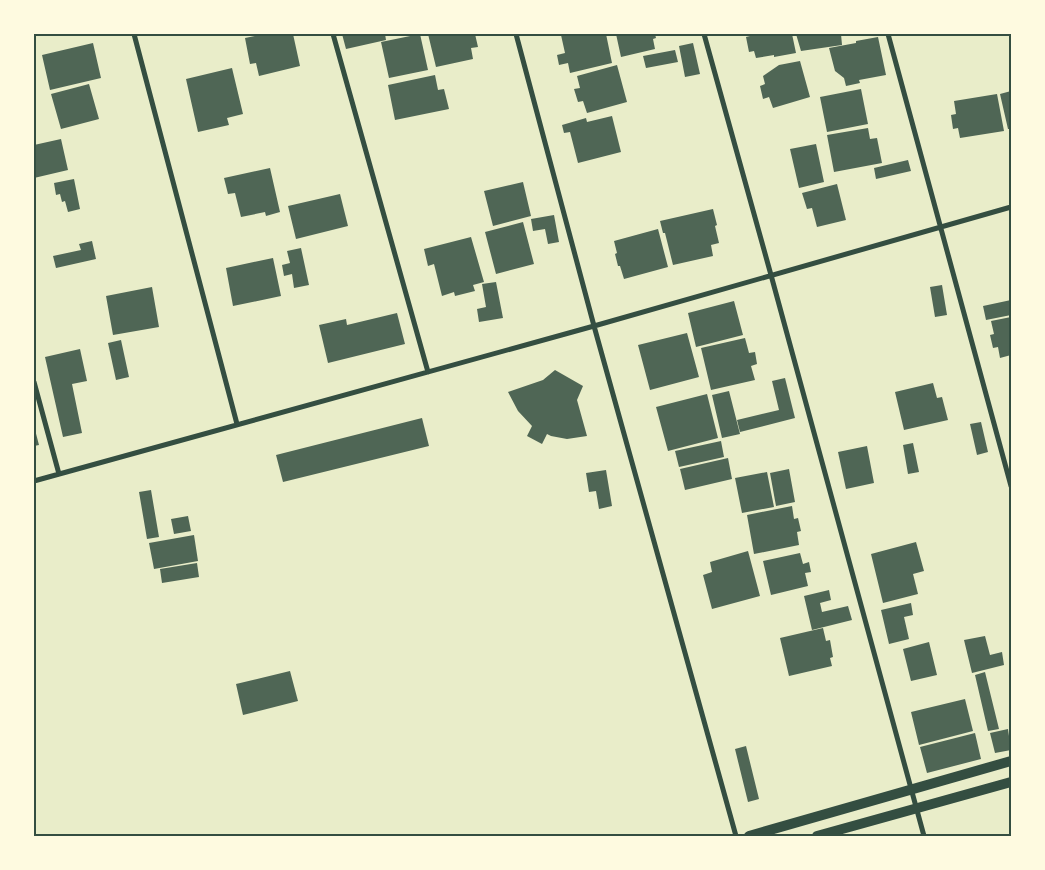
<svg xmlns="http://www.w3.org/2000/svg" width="1045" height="870" viewBox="0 0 1045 870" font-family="'Fira Sans Condensed',sans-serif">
<rect width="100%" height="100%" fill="#e9edc9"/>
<path fill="#4f6655" d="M264 34H293L300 66 259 76 256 63 250 64 245 38Z
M342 34H385L386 40 346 49Z
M420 34 428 70 389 78 381 42Z
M428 34H475L478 47 471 48 473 59 436 67Z
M566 34H606L612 63 570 73 568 63 559 65 557 55 565 53 561 35Z
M616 34H655L656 38 653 39 655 49 621 57Z
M750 34H792L796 53 774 57V55L756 58 754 51 749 52 746 37 750 36Z
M796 34H841L842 45 801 51Z
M878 37 886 75 859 80 860 83 846 86 844 78 835 71 829 48 856 43V41Z
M93 43 101 78 50 90 42 55Z
M693 43 700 74 685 77 679 46Z
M675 50 678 62 646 68 643 56Z
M800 61 810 97 773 108 769 97 763 99 760 86 765 84 763 76 779 65Z
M617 65 627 102 587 113 583 101 578 102 574 89 580 88 577 76Z
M232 68 243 114 227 118 229 125 198 132 186 79Z
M435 75 438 90 444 89 449 109 395 120 388 85Z
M89 84 99 119 61 129 51 94Z
M861 89 868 124 827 132 820 97Z
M1011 91V129H1008L1000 94Z
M997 94 1004 131 960 138 958 128 953 129 951 115 956 114 954 101Z
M612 116 621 152 578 163 570 132 564 133 562 125 586 118 587 122Z
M868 128 870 139 877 138 882 163 834 172 827 135Z
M61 139 68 170 34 178V145Z
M816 144 824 182 799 188 790 149Z
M908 160 911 171 876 179 874 168Z
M270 168 280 212 266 216 265 212 241 217 235 193 228 194 224 178Z
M74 179 80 209 68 212 65 201 62 202 60 194 56 195 54 183Z
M523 182 531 216 493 226 484 191Z
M837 184 846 220 817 227 812 208 807 209 802 193Z
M340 194 348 226 296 239 288 206Z
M713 209 717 225 715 226 719 243 711 245 713 256 673 265 665 233H663L660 221Z
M554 215 559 242 548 244 545 229 533 231 531 219Z
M523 222 534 264 496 274 485 232Z
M658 229 668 267 624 279 620 266H618L615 254 617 253 614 241Z
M471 237 484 282 473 285 475 291 455 296 454 292 442 296 434 264 428 266 424 249Z
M92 241 96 259 56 268 53 256 81 250 79 244Z
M301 248 309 285 294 288 292 274 284 276 282 265 290 263 287 251Z
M273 258 281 296 233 306 226 268Z
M496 282 503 318 479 322 477 309 486 307 482 284Z
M942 285 947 315 935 317 930 287Z
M152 287 159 327 113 335 106 296Z
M1011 300V315L986 320 983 306Z
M734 301 743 335 696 347 688 313Z
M397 313 405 344 328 363 319 325 346 319 347 325Z
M1011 317V355L1000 358 998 347 993 348 990 335 994 334 991 321Z
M687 333 699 377 650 390 638 345Z
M745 338 749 353 755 352 757 364 751 366 755 380 711 390 701 348Z
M121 340 129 377 116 380 108 343Z
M80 349 87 381 72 384 82 433 63 437 45 357Z
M555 370 583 386 577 400 587 436 567 439 551 436 547 434 542 444 527 436 532 426 518 411 508 392 543 380Z
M785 378 795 418 740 432 737 420 779 410 772 381Z
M933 383 937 398 942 397 948 420 904 430 895 392Z
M729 391 740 434 722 438 712 395Z
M707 394 718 438 668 451 656 407Z
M422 418 429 446 283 482 276 455Z
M981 422 988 452 977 455 970 424Z
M34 426 39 445 34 446Z
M721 441 724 457 679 467 675 451Z
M913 443 919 472 908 474 903 445Z
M867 446 874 483 846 489 838 452Z
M728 458 732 479 685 490 680 469Z
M789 469 795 502 776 506 770 473Z
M606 470 612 506 599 509 596 491 589 492 586 473Z
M767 472 774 507 742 513 735 478Z
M151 490 159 537 147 539 139 492Z
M792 506 794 519 798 518 801 531 797 532 799 545 754 554 747 515Z
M188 516 191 531 174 534 171 519Z
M194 535 198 561 154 569 149 543Z
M916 542 924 571 913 574 918 594 883 603 871 554Z
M748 551 760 596 712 609 703 575 712 572 710 562Z
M800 553 803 564 809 562 811 572 805 573 808 586 771 595 763 561Z
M197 563 199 577 162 583 160 569Z
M829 590 831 600 820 603 822 612 848 606 852 620 812 630 804 596Z
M911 603 913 615 904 617 909 639 889 644 881 610Z
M823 628 826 641 830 640 833 657 830 658 832 666 789 676 780 638Z
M985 636 990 655 1002 652 1004 665 972 673 964 640Z
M929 642 937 675 911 681 903 649Z
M290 671 298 701 243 715 236 684Z
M985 672 999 729 988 731 975 675Z
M965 699 973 731 919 745 911 712Z
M1008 729 1011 750 995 753 990 733Z
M975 733 981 759 927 773 920 747Z
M746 746 759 799 748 802 735 749Z"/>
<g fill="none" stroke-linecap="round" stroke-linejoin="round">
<path stroke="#344e41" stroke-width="5" d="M134 34 237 424
M333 34 428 372
M516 34 594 326 736 836
M704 34 771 275 924 836
M888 34 1011 486
M34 382 59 474
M34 481 594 326 1011 207"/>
<path stroke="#344e41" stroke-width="10" d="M749 836 1011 761
M817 836 1011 782"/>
</g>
<rect width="1045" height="870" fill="none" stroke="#fefae0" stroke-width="70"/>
<rect x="35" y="35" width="975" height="800" fill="none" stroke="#344e41" stroke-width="2"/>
</svg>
